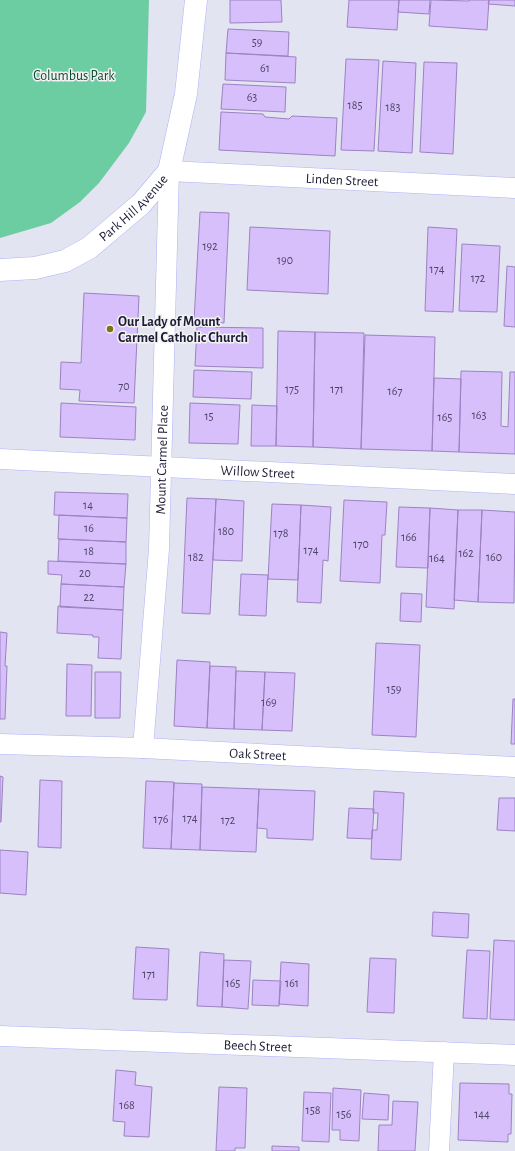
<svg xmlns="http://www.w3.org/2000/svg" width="515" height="1151" viewBox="0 0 515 1151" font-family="'Alegreya Sans',sans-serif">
<rect width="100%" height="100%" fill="#e3e4f2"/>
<path fill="#6dcda2" d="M0 0H149L146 112 129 143 99 183 80 202 51 223 0 238Z"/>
<path fill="#d7bffb" stroke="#9d82c3" d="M230 0H281L282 22 230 23Z
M349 0H399L397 30 347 27Z
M399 0H430L429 14 398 12Z
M431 0 469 1V0H489L487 30 429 26Z
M489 0H515V6L488 4Z
M228 29 289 32 288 56 226 53Z
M226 53 296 57 295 83 225 80Z
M346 59 379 60 374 151 341 150Z
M383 61 416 63 412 153 378 151Z
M424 62 457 63 453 154 420 152Z
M223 84 286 87 285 112 221 109Z
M221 112 263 114 265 117 289 119 292 116 337 118 335 156 219 150Z
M200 212 229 213 224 323 194 321Z
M250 227 330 231 328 294 247 290Z
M428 227 457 229 453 312 425 311Z
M462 244 500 246 497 312 459 311Z
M507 266 515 267V327L504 326Z
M84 293 139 296 134 403 79 401 80 390 60 389 61 362 81 363Z
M197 327 263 328V368L195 366Z
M278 331 315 332 313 447 276 446Z
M315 332 364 333 361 449 313 447Z
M365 335 435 337 432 451 361 449Z
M194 370 252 372 251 399 193 397Z
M461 371 502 372 501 426 508 427 510 372H515V454L459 452Z
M434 378 461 379 459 452 432 451Z
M61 403 136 407 135 440 60 437Z
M190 403 240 405 238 444 189 443Z
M252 405 277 406 276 446H251Z
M55 492 128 494 127 518 54 515Z
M187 498 216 499 210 614 182 613Z
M216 499 244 501 242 561 213 560Z
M344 500 387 502 385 535H382L380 583 340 581Z
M272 504 301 505 298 580 268 579Z
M301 505 331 507 328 561 323 560 321 603 297 602Z
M399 507 430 508 428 568 396 567Z
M430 508 458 510 454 609 426 607Z
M458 510H482L478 602 454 600Z
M482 510 515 512 514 603 478 602Z
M59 515 127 518 126 542 58 539Z
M59 539 126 542V564L58 561Z
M48 561 126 564 124 587 61 584 62 575 48 574Z
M241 574 268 575 266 616 239 615Z
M61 584 124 587 123 610 60 607Z
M401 593 422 594 421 622 400 621Z
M58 606 123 610 121 659 98 658 99 637H93V635L57 633Z
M0 632 7 633 5 666H7L5 719H0Z
M376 643 420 645 416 737 372 735Z
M177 660 210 662 207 728 174 726Z
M67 664 92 665 91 716H66Z
M210 666 236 667 234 729 207 728Z
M236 671 265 672 262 730 234 729Z
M95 672H121L120 718H95Z
M265 672 295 673 292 731 262 730Z
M513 699H515V744H511Z
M0 776 3 777 1 822H0Z
M40 780 62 781 61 848 38 847Z
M146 781 174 782 171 849 143 848Z
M174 783 202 784 200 850 171 849Z
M202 787 259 789 256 852 200 850Z
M259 789 315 791 313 840 267 838V829L257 828Z
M374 791 404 793 401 860 371 859 372 830H377L378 813H373Z
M499 798H515V831L497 830Z
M349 808 374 809 372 839 347 838Z
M0 850 28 852 26 895 0 893Z
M433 912 469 914 468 938 432 936Z
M494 940 515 941V1020L490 1019Z
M136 947 169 949 167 1000 133 999Z
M467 950 490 951 487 1019 463 1018Z
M200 952 224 954 222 1007 197 1006Z
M370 958 396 959 394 1013 367 1012Z
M224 960 251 961 248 1009 222 1007Z
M281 962 309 964 308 1006 279 1004Z
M253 980 281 981 279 1006 252 1005Z
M116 1070 136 1072 135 1085 152 1087 149 1137 124 1136 125 1122 113 1121Z
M460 1083 509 1084V1094H512L511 1134H508V1142L458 1140Z
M219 1087 247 1088 245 1148H235V1151H216Z
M333 1088 361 1090 359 1141 340 1140V1130H332Z
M304 1092 331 1093 329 1142 302 1141Z
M364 1093 389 1095 388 1120 362 1119Z
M393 1101 418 1102 415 1151H378L379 1125H392Z
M272 1146 299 1147V1151H272Z"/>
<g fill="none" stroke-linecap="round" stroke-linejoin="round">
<defs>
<g id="street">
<path id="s1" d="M0 459 515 484"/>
<path id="s2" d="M0 744 143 748 515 767"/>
<path id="s3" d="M143 748 159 549 169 171 515 188"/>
<path id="s4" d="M0 1036 515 1055"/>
<path d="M439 1151 444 1052"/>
</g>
<g id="secondary">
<path id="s5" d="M0 270 35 268 65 261 89 248 141 204 169 171 186 94 196 0"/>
</g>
</defs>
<use href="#street" stroke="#afb1f6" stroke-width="21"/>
<use href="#secondary" stroke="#afb1f6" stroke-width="23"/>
<use href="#street" stroke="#fff" stroke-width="20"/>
<use href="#secondary" stroke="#fff" stroke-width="22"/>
</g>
<circle fill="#7d7214" stroke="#f2f2f2" stroke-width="1.5" cx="110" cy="329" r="4"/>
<g text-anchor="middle" stroke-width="3" stroke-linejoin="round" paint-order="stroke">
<g font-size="12" fill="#4c4567">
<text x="257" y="46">59</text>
<text x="265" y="72">61</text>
<text x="252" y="101">63</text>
<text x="355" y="109">185</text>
<text x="393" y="111">183</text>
<text x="210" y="250">192</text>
<text x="285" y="264">190</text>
<text x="437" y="273">174</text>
<text x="478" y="282">172</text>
<text x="124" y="390">70</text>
<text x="292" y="393">175</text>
<text x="337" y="393">171</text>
<text x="395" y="395">167</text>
<text x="479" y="419">163</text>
<text x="209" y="420">15</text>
<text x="445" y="421">165</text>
<text x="88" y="509">14</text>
<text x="89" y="532">16</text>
<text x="226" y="535">180</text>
<text x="281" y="537">178</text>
<text x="409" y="541">166</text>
<text x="361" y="548">170</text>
<text x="311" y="554">174</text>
<text x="89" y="555">18</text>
<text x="466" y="557">162</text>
<text x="196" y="561">182</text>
<text x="494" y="561">160</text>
<text x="437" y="562">164</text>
<text x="85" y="577">20</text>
<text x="89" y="601">22</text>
<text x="394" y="693">159</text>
<text x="269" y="706">169</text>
<text x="190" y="822">174</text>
<text x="161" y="823">176</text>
<text x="228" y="824">172</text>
<text x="149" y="978">171</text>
<text x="233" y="987">165</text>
<text x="292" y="987">161</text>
<text x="127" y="1109">168</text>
<text x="313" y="1114">158</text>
<text x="344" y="1118">156</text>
<text x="482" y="1118">144</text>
</g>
<g font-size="14" fill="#0f4832" stroke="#f2f2f2">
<text x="74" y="80">Columbus Park</text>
</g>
<g font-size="14" fill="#1d1c36" stroke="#f2f2f2">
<text dy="5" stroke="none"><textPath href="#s3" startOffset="751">Linden Street</textPath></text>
<text dy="5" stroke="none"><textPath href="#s5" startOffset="153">Park Hill Avenue</textPath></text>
<text dy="5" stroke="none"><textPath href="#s3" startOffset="289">Mount Carmel Place</textPath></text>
<text dy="5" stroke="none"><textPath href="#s1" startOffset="258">Willow Street</textPath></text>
<text dy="5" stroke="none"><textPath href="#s2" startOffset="258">Oak Street</textPath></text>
<text dy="5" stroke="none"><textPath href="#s4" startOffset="258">Beech Street</textPath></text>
</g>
<g font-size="14" font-weight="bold" fill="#1d1c36" stroke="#f2f2f2" text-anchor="start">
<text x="118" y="326">Our Lady of Mount<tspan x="118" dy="16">Carmel Catholic Church</tspan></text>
</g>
</g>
</svg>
